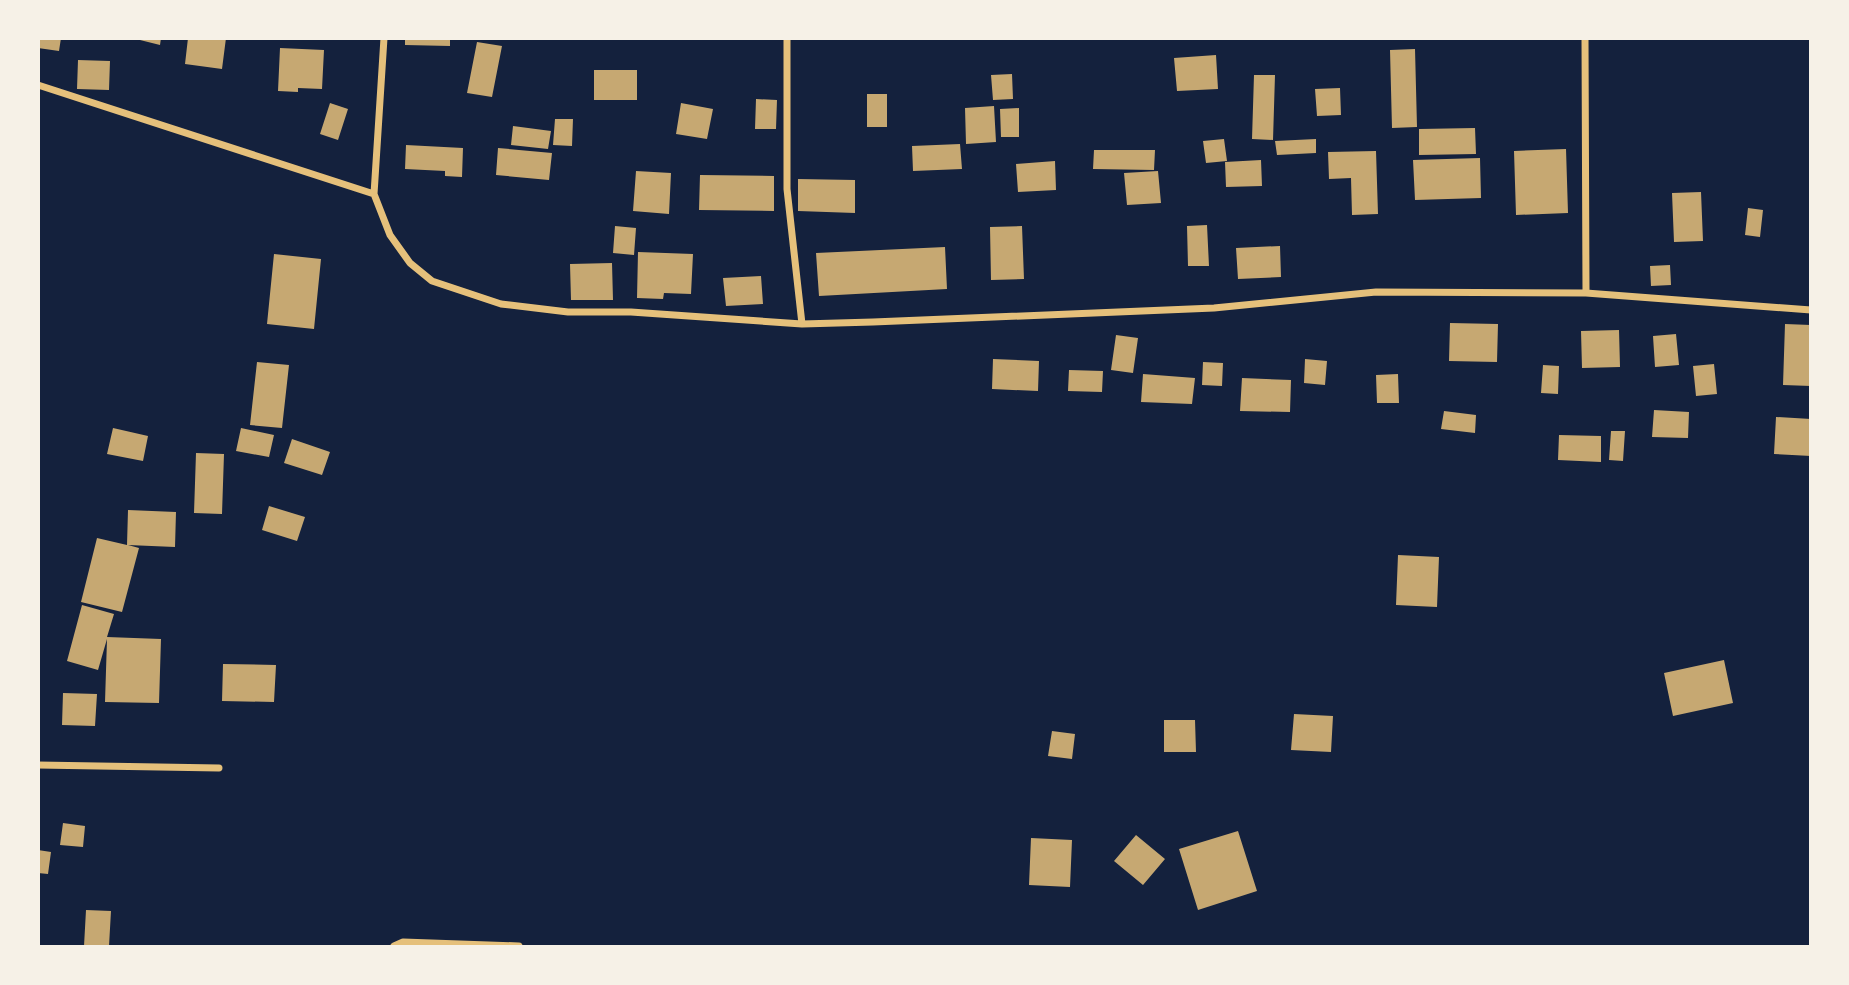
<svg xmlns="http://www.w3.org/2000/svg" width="1849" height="985" viewBox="0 0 1849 985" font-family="Inter,sans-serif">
<rect width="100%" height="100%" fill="#14213d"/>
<path fill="#c6a872" d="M40 38H61L59 51 38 48Z
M132 38H161L160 45Z
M188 38H226L222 69 185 64Z
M405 38H450V46L405 45Z
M477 42 502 46 492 97 467 93Z
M280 48 324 50 322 89 298 88V92L278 91Z
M1415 49 1417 127 1392 128 1390 50Z
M1216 55 1218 89 1177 91 1174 58Z
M78 60 110 61 109 90 77 89Z
M594 70H637V100H594Z
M1012 74 1013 99 993 100 991 75Z
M1254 75H1275L1273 140 1252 139Z
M1340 88 1341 115 1317 116 1315 89Z
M867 94H887V127H867Z
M756 99 777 100 776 129H755Z
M330 103 348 109 338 140 320 134Z
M681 103 713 109 707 139 676 134Z
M994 106 996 142 966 144 965 108Z
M1019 108V137H1001L1000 109Z
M555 119H573L572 146 553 145Z
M513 126 551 131 548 149 511 145Z
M1475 128 1476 154 1419 155V129Z
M1224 139 1227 161 1206 163 1203 141Z
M1316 139V153L1277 155 1275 141Z
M960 144 962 169 913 171 912 146Z
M406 145 463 148 462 177 445 176V171L405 169Z
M498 148 552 153 549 180 496 175Z
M1566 149 1568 213 1516 215 1514 151Z
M1094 150H1155L1154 170 1093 169Z
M1376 151 1378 214 1352 215 1351 178 1329 179 1328 152Z
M1480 158 1481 198 1415 200 1413 160Z
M1261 160 1262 186 1226 187 1225 162Z
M1055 161 1056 190 1018 192 1016 164Z
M636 171 671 173 669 214 633 211Z
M1158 171 1161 203 1127 205 1124 173Z
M700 175 774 176V211L699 210Z
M798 179 855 180V213L798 211Z
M1701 192 1703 241 1674 242 1672 193Z
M1748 208 1763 210 1760 237 1745 235Z
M1207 225 1209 266H1188L1187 226Z
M615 226 636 228 634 255 613 253Z
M1022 226 1024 279 991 280 990 227Z
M1280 246 1281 277 1238 279 1236 248Z
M945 247 947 289 819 296 816 253Z
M638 252 693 254 691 294 664 293 663 299 637 298Z
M274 254 321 259 314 329 267 324Z
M612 263 613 300H571L570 264Z
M1670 265 1671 285 1651 286 1650 266Z
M761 276 763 304 726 306 723 278Z
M1450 323 1498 324 1497 362 1449 361Z
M1785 324 1811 325V386L1783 385Z
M1619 330 1620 367 1582 368 1581 331Z
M1676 334 1679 365 1655 367 1653 336Z
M1116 335 1138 338 1133 373 1111 370Z
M993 359 1039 361 1038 391 992 389Z
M1305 359 1327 361 1325 385 1304 383Z
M257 362 289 365 282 428 250 425Z
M1203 362 1223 363 1222 386 1202 385Z
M1714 364 1717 394 1696 396 1693 366Z
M1543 365 1559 366 1558 394 1541 393Z
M1069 370 1103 371 1102 392 1068 391Z
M1143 374 1195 378 1192 404 1141 402Z
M1398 374 1399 403H1377L1376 375Z
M1242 378 1291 380 1290 412 1240 411Z
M1654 410 1689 412 1688 438 1652 437Z
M1444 411 1476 415 1475 433 1441 429Z
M1776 417 1811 419V456L1774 454Z
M113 428 148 436 143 461 107 454Z
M241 428 274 435 269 457 236 451Z
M1611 431H1625L1623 461 1609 460Z
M1559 435 1601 436V462L1558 460Z
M292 439 330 452 322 475 284 463Z
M196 453 224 454 222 514 194 513Z
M269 506 305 517 297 541 262 530Z
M128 510 176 512 175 547 128 545 139 548 122 612 81 602 97 538 127 545Z
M1398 555 1439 557 1437 607 1396 605Z
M82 605 114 614 107 637 161 639 159 703 105 702 107 639 98 670 67 661Z
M1724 660 1733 703 1673 716 1664 673Z
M223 664 276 665 274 702 222 701Z
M63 693 97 694 95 726 62 725Z
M1294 714 1333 716 1331 752 1291 750Z
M1164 720H1195L1196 752H1164Z
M1052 731 1075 734 1072 759 1048 756Z
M63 823 85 826 83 847 60 845Z
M1238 831 1257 891 1198 910 1179 849Z
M1136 835 1165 859 1143 885 1114 861Z
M1031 838 1072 840 1070 887 1029 885Z
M38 850 51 852 48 874 38 873Z
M86 910 111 911 109 946H84Z"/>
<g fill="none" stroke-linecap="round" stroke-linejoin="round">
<path stroke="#e5c07b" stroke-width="7" d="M787 38V189L802 324
M1585 38 1586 293
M38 85 374 194 390 235 410 263 432 281 501 304 568 312H631L802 324 873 322 1214 308 1376 292 1586 293 1811 310
M374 194 384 38
M38 765 219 768
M394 946 403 942 519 946"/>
</g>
<rect width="1849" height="985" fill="none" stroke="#f6f1e7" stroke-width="80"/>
</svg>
